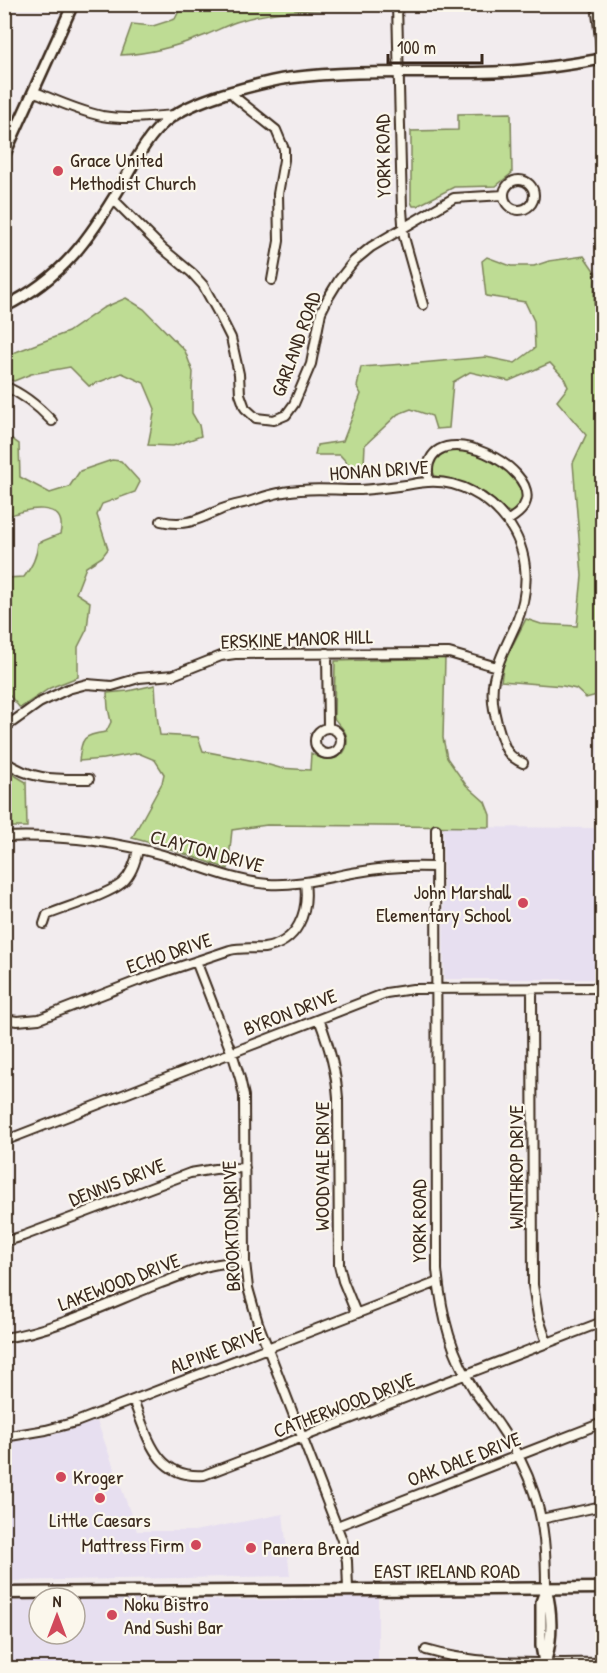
<svg xmlns="http://www.w3.org/2000/svg" width="607" height="1673" viewBox="0 0 607 1673" font-family="'Patrick Hand',sans-serif">
<rect width="100%" height="100%" fill="#f2ecee"/>
<filter id="ink" filterUnits="userSpaceOnUse"><feTurbulence type="fractalNoise" baseFrequency=".0167" numOctaves="2"/><feDisplacementMap in="SourceGraphic" scale="12" xChannelSelector="R" yChannelSelector="G"/><feConvolveMatrix kernelMatrix="1 2 1 2 8 2 1 2 1" color-interpolation-filters="sRGB"/></filter>
<g filter="url(#ink)">
<path fill="#e7dff0" d="M600 740H602V979H444L443 827 599 828Z
M97 1421 137 1531H194L283 1514 290 1576 5 1581V1443L53 1435Z
M378 1597V1668H5V1601L39 1600V1634H75V1600H292Z"/>
<path fill="#bedc94" stroke="#7c8359" stroke-width="1.5" d="M182 5 349 4 350 10C312 9 272 10 236 22 225 26 216 31 206 35 178 46 150 54 121 55L132 24 153 26 175 19Z
M511 113 512 173 496 186 454 187 417 206H413L411 202V131L458 130V114Z
M584 256 595 272 594 303 602 347V655L597 695 586 698 576 689 563 686 501 681 504 662 526 619 541 624 577 626 582 576 573 463 586 435 557 401 568 387 564 378 550 363 509 381 470 372 453 382 449 428 436 429 432 416 411 409 398 414 365 445 364 465 350 466 340 455H315L317 445 343 441 361 394 357 387 361 367 420 363 486 357 515 363 535 348 534 321 525 302 486 296 482 261 487 257 511 266H534L549 261Z
M126 298 144 309 185 351 193 372 192 389V413L199 425 201 436 173 446 148 445 155 409 144 383 122 373 89 386 70 367 31 374 14 381 5 378V356L68 332 103 308Z
M5 434 19 444 20 477 50 493 69 487 80 471 112 460 121 461 140 482 135 492 102 504 97 515 108 549 102 557 86 567 76 593 90 602 87 629 78 647V677L50 688 20 708 5 690V578L24 577C32 566 37 557 38 543L60 534C69 499 23 508 5 518Z
M453 449C459 450 466 450 472 452 490 457 527 476 523 499 522 503 518 508 516 512L511 513 507 511 485 493 470 486 435 476C425 461 441 454 453 449Z
M445 658 443 738 447 758 466 785 485 802 490 815V827L267 825 232 830 228 869 162 846 132 838 162 783 164 774 155 760 138 753 104 759 79 761C82 738 82 735 106 732L111 722 108 708 107 693 128 691 155 685 157 716 160 735 198 737 203 751 255 761 280 768 310 770 311 753C326 765 349 760 347 738 346 729 338 725 334 718L335 661Z
M4 769 26 782 27 827H5Z"/>
<g fill="none" stroke-linecap="round" stroke-linejoin="round">
<defs>
<path id="minor" d="M397 4 402 209 404 237 423 305
M596 4 602 56
M35 92C57 101 78 111 102 116 125 120 151 117 174 115
M231 92 236 98 276 130 284 149V160L278 194 279 241 272 280
M504 195a15 15 0 1 1 30 0a15 15 0 1 1-30 0Z
M113 199 162 248 192 273 203 285 219 314 231 338 239 374 240 394 245 408 256 418 274 420 286 415 294 404 311 364 321 312 328 298 339 280 354 261 371 247 454 198 504 195
M4 386C24 394 38 406 52 421
M428 482C428 475 427 469 429 463 442 421 535 466 526 501 523 511 515 516 507 521
M161 521C186 527 199 519 222 509 230 506 240 504 248 502 258 499 268 495 279 493 302 487 336 490 361 490 375 489 391 487 406 485 413 484 421 482 428 482 458 480 489 497 507 521 530 552 530 590 516 624 508 642 498 660 494 679 490 697 494 715 500 733 505 749 507 756 523 763
M327 653 328 727
M4 728 39 703 68 689 87 684 112 686 139 678 173 675 221 656 235 654 449 653 497 667
M315 741a13 13 0 1 1 26 0a13 13 0 1 1-26 0Z
M4 761C33 781 56 779 89 779
M436 829 437 1270C442 1318 451 1354 477 1395 485 1406 494 1417 501 1428 515 1448 527 1471 534 1493 545 1525 546 1556 546 1588
M4 837C58 835 112 841 163 855 198 865 232 881 268 884 299 886 328 877 358 872 384 867 410 866 436 867
M44 924 47 915C66 907 108 895 122 883 131 875 136 861 138 849
M196 961 234 1059 240 1078 244 1096 245 1262 248 1288 258 1323 342 1540 347 1561 348 1589
M532 988 533 1285 538 1316 547 1343
M4 1019 17 1021 39 1019 137 981 230 950C242 947 252 949 264 948 298 943 309 912 305 883
M319 1019C329 1045 336 1070 338 1098L339 1265 343 1281 356 1313
M4 1141 386 993 413 989 602 988
M4 1242 23 1236 190 1173 215 1169 245 1168
M4 1338C56 1330 112 1302 161 1283 192 1272 211 1261 245 1262
M133 1400C148 1436 155 1479 204 1475L602 1322
M4 1437 46 1430 76 1422 438 1282
M541 1519 602 1506
M337 1526 602 1423
M426 1650C483 1667 543 1662 602 1663"/>
<path id="tertiary" d="M4 156 73 4
M4 307C63 278 90 238 122 184 135 162 146 138 166 121 182 108 204 100 223 94 245 88 267 81 290 78 357 69 426 74 494 72 530 71 567 65 602 59
M546 1588C552 1610 553 1638 546 1660
M545 1668 541 1646V1602L546 1588"/>
<path id="secondary" d="M4 1593 602 1588"/>
</defs>
<use href="#minor" stroke="#3b2a1e" stroke-width="12"/>
<use href="#tertiary" stroke="#3b2a1e" stroke-width="14"/>
<use href="#secondary" stroke="#3b2a1e" stroke-width="15"/>
<use href="#minor" stroke="#fbf7ec" stroke-width="8"/>
<use href="#tertiary" stroke="#fbf7ec" stroke-width="9"/>
<use href="#secondary" stroke="#fbf7ec" stroke-width="10"/>
</g>
</g>
<g fill="#d1495b" stroke="#fbf7ec" stroke-width="2">
<circle cx="58" cy="171" r="6"/>
<circle cx="523" cy="903" r="6"/>
<circle cx="61" cy="1477" r="6"/>
<circle cx="100" cy="1498" r="6"/>
<circle cx="196" cy="1545" r="6"/>
<circle cx="251" cy="1548" r="6"/>
<circle cx="112" cy="1615" r="6"/>
</g>
<g text-anchor="middle" stroke-width="4.5" stroke-linejoin="round" paint-order="stroke">
<g font-size="20" fill="#3b2a1e" stroke="#fbf7ec">
<text transform="translate(383 156) rotate(-91)" y="7">YORK ROAD</text>
<text transform="translate(296 344) rotate(-70)" y="7">GARLAND ROAD</text>
<text transform="translate(379 470) rotate(-4)" y="7">HONAN DRIVE</text>
<text transform="translate(297 639) rotate(-2)" y="7">ERSKINE MANOR HILL</text>
<text transform="translate(207 851) rotate(15)" y="7">CLAYTON DRIVE</text>
<text transform="translate(169 953) rotate(-19)" y="7">ECHO DRIVE</text>
<text transform="translate(290 1012) rotate(-21)" y="7">BYRON DRIVE</text>
<text transform="translate(322 1166) rotate(-90)" y="7">WOODVALE DRIVE</text>
<text transform="translate(516 1167) rotate(-90)" y="7">WINTHROP DRIVE</text>
<text transform="translate(117 1182) rotate(-21)" y="7">DENNIS DRIVE</text>
<text transform="translate(419 1221) rotate(-90)" y="7">YORK ROAD</text>
<text transform="translate(231 1226) rotate(-92)" y="7">BROOKTON DRIVE</text>
<text transform="translate(119 1282) rotate(-21)" y="7">LAKEWOOD DRIVE</text>
<text transform="translate(217 1350) rotate(-21)" y="7">ALPINE DRIVE</text>
<text transform="translate(344 1405) rotate(-21)" y="7">CATHERWOOD DRIVE</text>
<text transform="translate(464 1459) rotate(-21)" y="7">OAK DALE DRIVE</text>
<text x="447" y="1578">EAST IRELAND ROAD</text>
</g>
<g font-size="20" fill="#3b2a1e" stroke="#fbf7ec" text-anchor="start">
<text x="70" y="167">Grace United<tspan x="70" dy="23">Methodist Church</tspan></text>
<text x="511" y="899" text-anchor="end">John Marshall<tspan x="511" dy="23">Elementary School</tspan></text>
<text x="73" y="1484">Kroger</text>
<text x="100" y="1527" text-anchor="middle">Little Caesars</text>
<text x="184" y="1552" text-anchor="end">Mattress Firm</text>
<text x="263" y="1555">Panera Bread</text>
<text x="124" y="1611">Noku Bistro<tspan x="124" dy="23">And Sushi Bar</tspan></text>
</g>
</g>
<rect width="607" height="1673" fill="none" stroke="#fbf7ec" stroke-width="24"/>
<rect x="12" y="12" width="583" height="1649" fill="none" stroke="#3b2a1e" stroke-width="2" filter="url(#ink)"/>
<g transform="translate(57 1616)"><circle r="28" fill="#fbf7ec" stroke="#aea59a" stroke-width="1.5"/>
<path d="M0-4.5L10 22L0 15L-10 22Z" fill="#d1495b"/>
<text y="-9" font-size="16" font-weight="bold" text-anchor="middle" fill="#3b2a1e">N</text>
</g>
<path d="M388 54v9h94v-9" fill="none" stroke="#3b2a1e" stroke-width="3"/>
<text x="397" y="54" font-size="18" fill="#3b2a1e" stroke="#fbf7ec" stroke-width="4.5" paint-order="stroke">100 m</text>
</svg>
